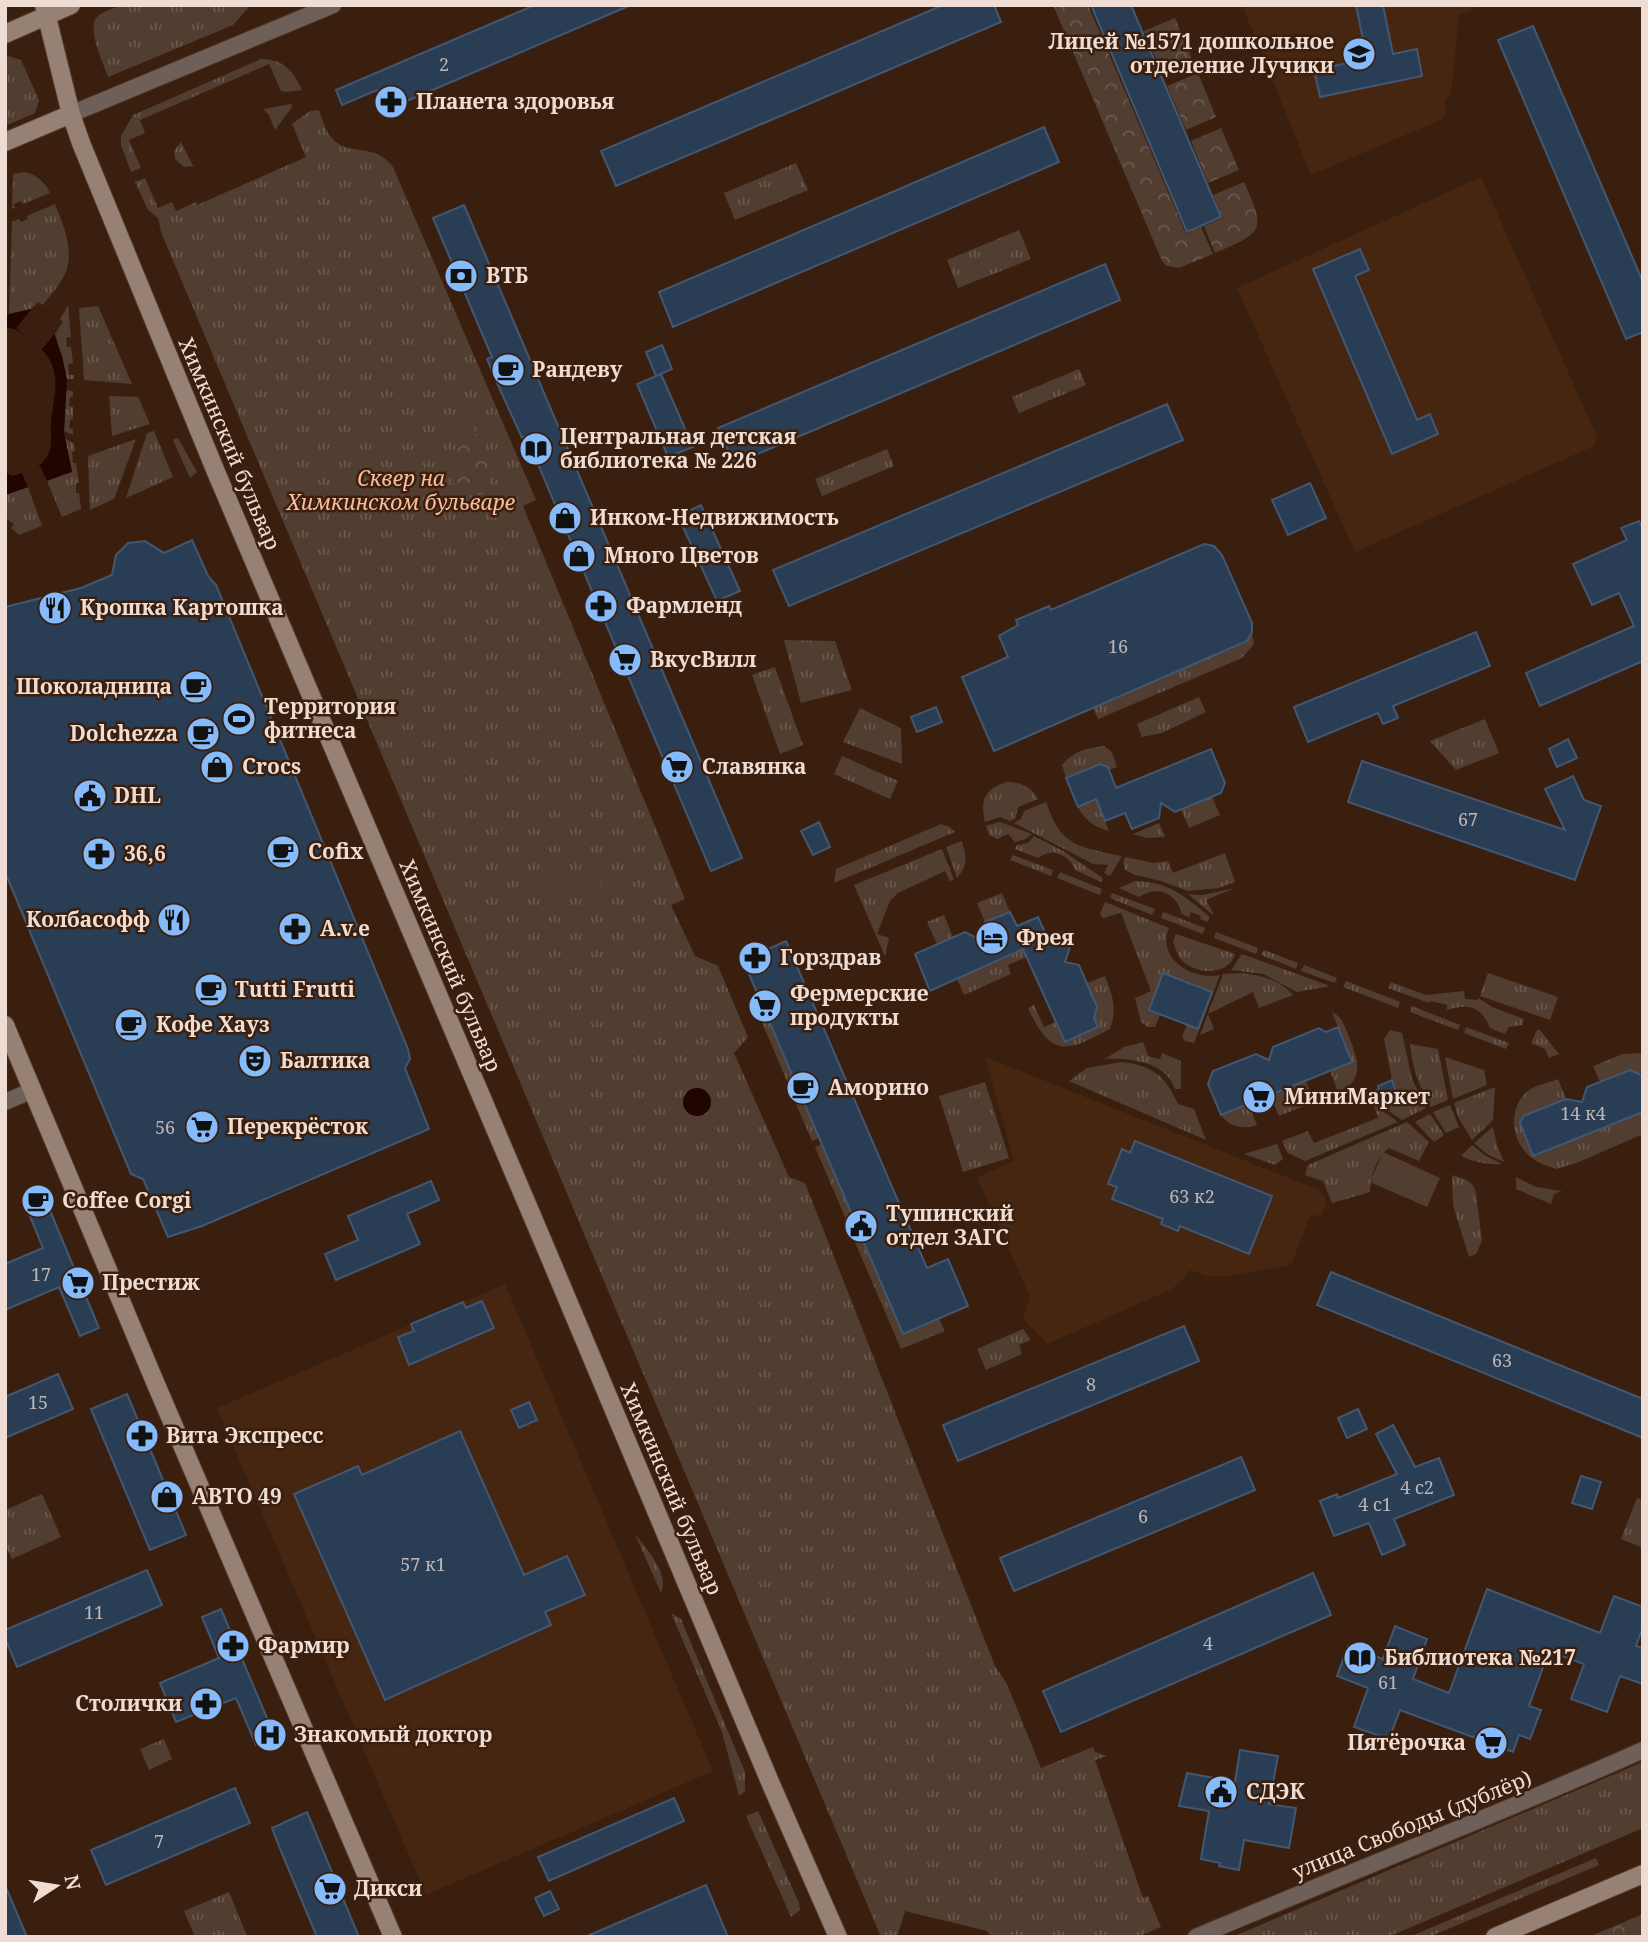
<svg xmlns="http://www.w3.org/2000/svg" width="1648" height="1942" viewBox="0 0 1648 1942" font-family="'Noto Serif',serif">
<defs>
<pattern id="grass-tufts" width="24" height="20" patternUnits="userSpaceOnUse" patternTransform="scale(1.75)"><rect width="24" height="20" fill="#523d31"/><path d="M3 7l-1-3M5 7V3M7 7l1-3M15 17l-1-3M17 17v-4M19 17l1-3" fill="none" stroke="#6b594e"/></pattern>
<pattern id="forest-crowns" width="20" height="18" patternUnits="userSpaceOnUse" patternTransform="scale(1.75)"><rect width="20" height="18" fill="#523d31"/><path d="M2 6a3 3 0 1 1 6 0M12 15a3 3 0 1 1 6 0" fill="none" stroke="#6b594e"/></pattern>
</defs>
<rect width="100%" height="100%" fill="#3a1f0f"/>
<path fill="#462511" d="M1242 5H1482L1459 15 1451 93 1445 101 1446 112 1443 119 1311 175Z
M1481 177 1597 437 1594 446 1355 552 1237 288Z
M985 1057 1319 1190 1327 1201 1321 1217 1311 1214 1291 1265 1227 1276H1206L1190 1270 1182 1281 1170 1290 1047 1344 1023 1319 1030 1297 977 1177 1014 1161Z
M505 1284 713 1771 426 1895 217 1408Z"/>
<path fill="url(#grass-tufts)" d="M123 5H251L233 25 108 77C104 64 86 28 97 17 103 11 115 8 123 5Z
M8 56 21 60 39 100 35 113 5 126V58Z
M261 59C283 59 294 71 302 90L286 92 281 91 269 64 140 120 145 133 129 140 141 168 131 172 121 145V136L133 115Z
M291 104 292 107 275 130 269 115 263 109Z
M319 110C322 118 325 129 330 136 347 159 373 140 393 167L536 500 523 506 685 899 671 905 695 956 718 966 748 1037 734 1053 789 1177 805 1183 995 1666 1007 1684 1041 1768 1093 1747 1095 1752 1107 1756 1095 1760 1143 1898 1148 1896 1161 1927 1137 1937H991L987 1931 905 1911 897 1937H881L161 232 158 218 148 210 135 182 145 178 158 208 172 202 176 211 196 202 197 205 306 157 292 124 310 111Z
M181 142 193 166 184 167 175 159 174 151Z
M796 163 808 190 735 220 724 193Z
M25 172C38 176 44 181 50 193L23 204 21 201 14 204 15 208 12 209 13 174Z
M55 204C63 224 75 251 65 274 60 285 50 295 43 305L38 302 31 309 9 314 12 222 19 219 21 222 28 219 27 216Z
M1019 230 1031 259 958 288 947 260Z
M68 306 71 337 66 338 67 347H71L73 363 68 364 69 375H74V379H67L55 333 63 322 60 319Z
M98 306 132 384 84 380 79 308Z
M1079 369 1086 385 1019 413 1012 397Z
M66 390 73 391V397H70L69 406 73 407V419L70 420 69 428 73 429V435L64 431Z
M109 396 138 397 150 424 112 436Z
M154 431 173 477 126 498 147 433Z
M65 438 74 444 75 451 72 452 73 463H76L79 483H76V493H79L81 509 62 517 47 481 72 471Z
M178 438 197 472 190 478 173 440Z
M136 439 114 499 90 510 88 456Z
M887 449 894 466 822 496 815 479Z
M28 487 42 526 19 535 11 528 14 524 5 518V495Z
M1252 632 1254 644 1242 658 1098 719 1093 708 1247 641Z
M784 640 835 641 852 690 801 703Z
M775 667 803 745 780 754 752 675Z
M1199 697 1206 712 1162 733 1142 737 1137 724Z
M860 708 901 728 902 764 843 742Z
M1485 719 1499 753 1456 770 1430 741Z
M1104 746 1112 752 1117 767 1109 770 1108 767 1100 764 1066 778 1062 765C1073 751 1087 748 1104 746Z
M842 756 898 781 890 799 834 774Z
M1006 782C1020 782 1031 786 1038 799L1018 807 1015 819 1010 821 1000 817 985 822C980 800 984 790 1006 782Z
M1212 797 1220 815 1189 828 1181 809Z
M1096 799 1109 831C1094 826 1086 822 1078 807Z
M1046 802C1061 847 1079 847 1122 856L1110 876 1104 873 1108 865 1093 864 1014 823 1021 819 1024 811Z
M1000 822 1032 834 1026 839 1015 842 1008 834 997 839 989 835 986 826Z
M1159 823 1165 837 1147 838 1133 834Z
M941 824 950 827 955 832 834 883 836 869Z
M1034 836 1063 851 1103 878 1101 882 1075 870C1069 854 1052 847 1038 858L1015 849 1017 845 1028 843Z
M962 841C966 858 969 864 957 878L946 847Z
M942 849 954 880 950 881 945 871 898 893 890 901 877 934 889 938 885 956 854 885Z
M1225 853 1235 882 1219 888 1188 891 1161 881 1135 875 1125 870 1123 863 1125 857 1154 863 1168 861 1173 873Z
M1013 855 1053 870 1051 876 1010 860Z
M1060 872 1102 889 1100 895 1057 878Z
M1135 881C1169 882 1185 896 1210 917L1207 922 1200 919 1201 916 1191 912 1189 917 1182 914C1176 892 1157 885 1139 897L1119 888Z
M1235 888 1206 900 1214 915H1213L1188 894 1202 895Z
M1002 893 1010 912 985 922 977 903Z
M1112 893 1155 909 1152 915 1110 898Z
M1105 902 1169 928C1156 959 1193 981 1220 975L1194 1043 1185 1041 1182 1037 1187 1025 1198 1029 1163 974 1149 1010 1160 1015 1155 1027H1148L1141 1022 1135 998 1151 991 1121 913 1103 918 1100 914Z
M1163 912 1205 928 1203 934 1161 918Z
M944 915 953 937 937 944 927 922Z
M1216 932 1258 948 1256 954 1214 938Z
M1176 934 1235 954C1228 977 1193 975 1180 958 1177 954 1175 946 1173 942Z
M1023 949 1027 957 1008 965 1011 974 964 995 957 979Z
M1264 950 1298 963 1296 969 1261 955Z
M1242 954 1330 986 1297 992 1263 974 1231 970Z
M1304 965 1337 978 1335 983 1301 971Z
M1240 973C1259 975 1280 979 1293 995L1259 1008 1253 992 1208 1014 1214 1029 1200 1035 1223 974Z
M1488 973 1558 997 1550 1020 1480 996Z
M1105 976C1113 996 1117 1009 1110 1029 1066 1052 1052 1059 1028 1008L1034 1005 1044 1027 1056 1022 1065 1042 1098 1027 1094 1018 1097 1007 1087 983Z
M1346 981 1400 1002 1398 1008 1343 987Z
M1391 982 1426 995 1464 991 1465 999 1477 1000 1478 998 1494 1008 1524 1019 1522 1025 1509 1027 1505 1034 1490 1028C1481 1006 1469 1003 1447 1010V1005L1430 1001 1429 1003 1388 988Z
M1412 1006 1460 1025 1458 1030 1410 1012Z
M764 1010 798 1090 792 1093 758 1013Z
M1332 1012C1343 1017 1345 1028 1350 1039 1358 1061 1365 1081 1338 1092L1330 1071 1352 1062Z
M1466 1027 1509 1043 1506 1049 1464 1033Z
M1390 1030 1402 1033 1412 1079 1426 1108 1402 1120 1371 1099V1092L1378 1088 1384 1103 1398 1098 1392 1080 1384 1039Z
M1537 1030H1540L1559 1054 1549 1058 1545 1049 1531 1043Z
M1143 1042 1148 1056 1160 1059 1162 1053 1181 1061V1089H1175C1165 1061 1130 1058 1105 1059L1124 1047Z
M1410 1044 1438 1049 1448 1100 1431 1107C1419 1086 1412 1068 1410 1044Z
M1643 1053V1072L1638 1074 1630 1070 1600 1082 1593 1066 1623 1054Z
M1445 1057 1484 1070 1487 1085 1453 1099Z
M1122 1062C1154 1066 1165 1076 1178 1104L1194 1109 1206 1140 1069 1081 1087 1068Z
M1558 1079 1566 1099 1523 1116 1520 1123 1533 1156 1643 1112V1134L1579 1162 1557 1169C1548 1166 1539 1164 1532 1158 1511 1143 1507 1108 1528 1091 1535 1085 1549 1083 1558 1079Z
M1306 1081 1314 1102 1279 1116 1270 1095Z
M985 1082 1009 1158 963 1172 939 1096Z
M1495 1087 1493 1120 1472 1140 1458 1117 1454 1103Z
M803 1101 819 1138 812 1141 796 1104Z
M1248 1104 1257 1125C1244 1130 1229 1127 1221 1115Z
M1374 1105 1398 1122 1305 1161 1288 1153 1282 1141 1308 1131 1314 1143 1378 1118Z
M1450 1105 1459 1127 1446 1133 1433 1112Z
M1430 1114 1444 1135 1434 1142 1415 1122Z
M1407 1122 1429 1142 1419 1161 1389 1148C1377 1156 1370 1177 1370 1192L1332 1203 1323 1181 1305 1175 1308 1165Z
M1493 1127 1497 1145 1504 1162 1487 1154 1474 1143Z
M822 1144 855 1221 848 1224 815 1147Z
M1277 1144 1283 1159 1275 1165 1244 1154Z
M1472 1145 1486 1156 1502 1164C1487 1165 1474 1162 1461 1156Z
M1452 1175C1464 1179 1473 1180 1476 1193L1482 1241 1476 1254 1469 1257 1453 1205Z
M1516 1177 1536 1187 1562 1191 1554 1194 1551 1204 1516 1189Z
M861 1236 903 1334 939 1319 945 1331 901 1349 854 1240Z
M1023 1329 1031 1340 1019 1345 1022 1354 986 1370 977 1349Z
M42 1494 61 1537 12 1559 5 1545V1510Z
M1637 1498 1643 1500V1548L1621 1539Z
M635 1534C646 1549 670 1573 661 1593Z
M671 1613 681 1619 745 1772V1791L739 1796 722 1732Z
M164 1739 172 1759 149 1770 140 1749Z
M1643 1762V1828L1388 1937H1232Z
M758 1811 799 1903 800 1910 791 1917 746 1816Z
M1596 1858 1599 1865 1429 1937H1409Z
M229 1892 247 1936 195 1937 184 1911Z"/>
<path fill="url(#forest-crowns)" d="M1053 5H1088L1186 234 1201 227 1213 254 1179 268 1167 266 1162 261Z
M1175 18 1193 62 1163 75 1144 31Z
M1198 73 1216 117 1186 130 1167 86Z
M1221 128 1239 170 1208 183 1191 141Z
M1244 182C1266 231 1264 232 1215 253L1204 226 1223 218 1213 195Z
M459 420H467C475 427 478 439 482 449 490 469 501 502 465 494 440 476 457 468 458 447 459 439 455 431 456 423Z
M1643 1914V1937H1588L1591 1936Z"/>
<path fill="#523d31" d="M560 870 567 884 559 898H543L536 884 545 871Z
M579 870H594L602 884 593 898 578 897 570 884Z
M1383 1152 1440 1178 1427 1207 1370 1182Z
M935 1763a12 12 0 1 1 24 0a12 12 0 1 1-24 0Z"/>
<path fill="#200500" d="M31 309 50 322 62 356 67 379 64 433 72 472 5 495V472L12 476C22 473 35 471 42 463 55 450 50 437 51 422 55 388 64 367 34 342 24 334 18 329 5 327V315Z
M683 1102a14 14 0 1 1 28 0a14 14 0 1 1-28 0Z"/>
<path fill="#3a1f0f" d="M34 306 45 312 53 320 58 330 42 349 16 328Z
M40 466 48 483 29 490 22 473Z"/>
<path fill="#293d55" stroke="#425771" stroke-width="2" d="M535 5H631L386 110 377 90 342 105 336 90Z
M943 5H994L1001 22 616 186 601 151Z
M1091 5H1131L1221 217 1187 232Z
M1356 5H1383L1393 54 1417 49 1422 76 1320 97 1314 70 1367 59Z
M1533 26 1643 282V332L1626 339 1498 40Z
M1044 127 1059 162 673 327 659 292Z
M464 205 742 858 711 871 526 436 522 438 497 383 487 359 492 357 433 218Z
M1360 249 1369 270 1355 276 1417 420 1430 414 1438 434 1392 454 1313 269Z
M1105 264 1120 300 734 464 718 428Z
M662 345 672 369 656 376 646 352Z
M661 374 693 447 668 457 637 384Z
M1167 404 1183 440 789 606 773 570Z
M1310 483 1326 518 1288 535 1272 500Z
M701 505 740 591 717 601 678 516Z
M1639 521 1643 529V661L1540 706 1526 673 1634 626 1619 593 1592 605 1573 564 1627 540 1621 528Z
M192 540 208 576 216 585 408 1049 410 1059 405 1068 429 1129 202 1226 168 1237 143 1179 131 1174 5 872V607L81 588 112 575 116 555 128 543 145 541 164 553Z
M1204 544 1214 546 1222 555 1252 623V632L1247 641 994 751 962 677 1008 657 999 636 1018 625 1016 620 1049 606 1051 610Z
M1476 632 1490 666 1393 706 1398 718 1383 724 1378 713 1308 742 1294 707Z
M936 707 942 722 917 732 911 717Z
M1568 739 1577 758 1557 767 1549 749Z
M1211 749 1225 783 1221 793 1175 812 1161 803 1159 818 1132 829 1125 813 1105 821 1096 799 1078 807 1066 778 1100 764 1108 767 1116 788Z
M1362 761 1565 830 1545 789 1573 776 1584 800 1601 806 1575 880 1348 802Z
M819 822 830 847 813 855 801 831Z
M1010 912 1017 926 1038 917 1048 939 1063 932 1070 947 1065 962 1079 965 1097 1007 1094 1018 1098 1027 1065 1042 1023 949 930 991 915 954 965 932 979 939 985 922Z
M786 941 927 1268 948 1259 968 1306 903 1334 743 960Z
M1163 973 1212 992 1198 1029 1149 1010Z
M1338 1027 1352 1062 1221 1115 1208 1084 1213 1071 1256 1054 1269 1060 1273 1047 1319 1028 1326 1032Z
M1630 1070 1643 1076V1112L1533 1156 1520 1123 1523 1116 1566 1099 1582 1102 1587 1087Z
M1392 1080 1398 1098 1384 1103 1378 1086Z
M1135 1141 1272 1196 1249 1254 1180 1226 1178 1231 1161 1224 1163 1219 1112 1199 1117 1187 1108 1184 1122 1149 1130 1153Z
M431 1181 439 1200 407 1214 420 1244 336 1280 325 1254 358 1240 348 1216Z
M44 1196 99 1328 80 1336 59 1287 5 1310V1264L43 1248 25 1204Z
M1331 1272 1643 1399V1438L1317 1305Z
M482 1301 494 1328 409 1365 398 1337 414 1331 411 1324 463 1302 466 1308Z
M1184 1326 1199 1361 958 1461 943 1425Z
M58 1374 73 1409 5 1438V1397Z
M127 1394 186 1535 150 1550 91 1409Z
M529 1402 537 1420 519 1428 511 1410Z
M1358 1409 1367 1429 1347 1438 1338 1418Z
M1393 1425 1415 1467 1439 1458 1454 1495 1394 1519 1405 1545 1382 1555 1369 1523 1334 1536 1320 1501 1337 1494 1338 1498 1397 1474 1376 1434Z
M460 1431 524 1575 567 1556 585 1595 545 1612 551 1625 385 1700 294 1494 358 1466 362 1475Z
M1241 1457 1255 1490 1014 1591 1000 1558Z
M1581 1476 1601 1482 1592 1509 1572 1503Z
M147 1570 162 1605 17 1667 5 1638V1630Z
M1313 1573 1331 1615 1061 1732 1043 1691Z
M1487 1589 1600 1633 1614 1596 1643 1607V1627L1636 1646 1643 1648V1684L1620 1676 1607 1712 1571 1699 1584 1664 1549 1651 1529 1706 1541 1710 1530 1739 1519 1735 1513 1752 1400 1710 1389 1739 1354 1727 1368 1688 1337 1676 1348 1646 1383 1659 1395 1626 1427 1639 1413 1679 1449 1693Z
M221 1609 275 1737 256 1745 236 1698 176 1722 160 1683 219 1658 202 1617Z
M1240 1750 1278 1756 1269 1804 1296 1808 1289 1848 1244 1840 1239 1870 1219 1866 1220 1863 1201 1859 1209 1811 1179 1806 1187 1773 1235 1782Z
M235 1788 250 1823 106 1885 91 1850Z
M674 1798 684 1821 549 1881 538 1857Z
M307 1812 359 1937H317L281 1851 272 1828Z
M5 1885 27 1937H5Z
M706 1885 728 1937H585Z
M550 1891 559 1909 544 1916 535 1898Z"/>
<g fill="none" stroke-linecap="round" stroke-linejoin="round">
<defs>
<path id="minor" d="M71 114 333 5
M5 1102 33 1090
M1196 1937C1345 1874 1495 1816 1643 1750"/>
<path id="secondary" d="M44 5 71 114 81 143 216 472 547 1251 770 1782 838 1937
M5 34 71 5
M5 142 71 114
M5 1025 155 1382 393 1937
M1495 1937 1643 1874"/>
</defs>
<use href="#minor" stroke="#533a2a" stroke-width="18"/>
<use href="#secondary" stroke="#533a2a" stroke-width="20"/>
<use href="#minor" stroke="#6e6058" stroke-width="16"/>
<use href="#secondary" stroke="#978074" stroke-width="18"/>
</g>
<defs>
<symbol id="school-disc" viewBox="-11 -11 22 22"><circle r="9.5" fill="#86bbfb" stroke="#3a1f0f"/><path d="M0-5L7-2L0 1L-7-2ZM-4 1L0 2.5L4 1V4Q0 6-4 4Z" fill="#111"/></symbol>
<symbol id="pharmacy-disc" viewBox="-11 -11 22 22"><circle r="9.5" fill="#86bbfb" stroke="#3a1f0f"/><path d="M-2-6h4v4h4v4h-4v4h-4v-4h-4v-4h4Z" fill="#111"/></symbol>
<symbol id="bank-disc" viewBox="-11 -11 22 22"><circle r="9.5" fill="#86bbfb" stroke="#3a1f0f"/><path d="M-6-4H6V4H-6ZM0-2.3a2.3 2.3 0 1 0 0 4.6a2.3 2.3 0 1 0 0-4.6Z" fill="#111"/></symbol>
<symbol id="cafe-disc" viewBox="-11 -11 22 22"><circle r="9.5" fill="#86bbfb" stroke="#3a1f0f"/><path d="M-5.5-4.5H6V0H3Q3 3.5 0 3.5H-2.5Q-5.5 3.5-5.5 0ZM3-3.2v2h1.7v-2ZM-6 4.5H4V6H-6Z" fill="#111"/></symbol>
<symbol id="library-disc" viewBox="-11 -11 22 22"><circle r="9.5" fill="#86bbfb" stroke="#3a1f0f"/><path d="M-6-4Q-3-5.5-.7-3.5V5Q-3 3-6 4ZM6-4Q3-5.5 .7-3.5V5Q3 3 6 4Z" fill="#111"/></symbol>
<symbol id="shop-disc" viewBox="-11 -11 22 22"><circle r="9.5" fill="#86bbfb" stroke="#3a1f0f"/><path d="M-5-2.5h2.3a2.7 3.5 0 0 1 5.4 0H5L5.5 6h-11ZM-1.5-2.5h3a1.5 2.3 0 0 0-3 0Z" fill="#111"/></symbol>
<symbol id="restaurant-disc" viewBox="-11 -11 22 22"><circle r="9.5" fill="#86bbfb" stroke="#3a1f0f"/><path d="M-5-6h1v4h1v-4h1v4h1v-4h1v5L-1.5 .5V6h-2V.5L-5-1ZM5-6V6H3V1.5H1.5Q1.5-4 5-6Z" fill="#111"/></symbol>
<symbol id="supermarket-disc" viewBox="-11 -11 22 22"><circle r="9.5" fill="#86bbfb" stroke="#3a1f0f"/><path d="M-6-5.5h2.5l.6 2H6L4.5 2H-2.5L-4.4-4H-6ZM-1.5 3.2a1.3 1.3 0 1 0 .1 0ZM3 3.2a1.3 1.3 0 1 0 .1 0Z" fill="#111"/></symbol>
<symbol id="stadium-disc" viewBox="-11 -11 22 22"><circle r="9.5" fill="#86bbfb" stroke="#3a1f0f"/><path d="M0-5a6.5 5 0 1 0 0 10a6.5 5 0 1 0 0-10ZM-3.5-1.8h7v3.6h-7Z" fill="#111"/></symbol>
<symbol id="civic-disc" viewBox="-11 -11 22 22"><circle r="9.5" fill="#86bbfb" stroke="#3a1f0f"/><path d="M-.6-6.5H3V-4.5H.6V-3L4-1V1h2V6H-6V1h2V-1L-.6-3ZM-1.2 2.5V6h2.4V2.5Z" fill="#111"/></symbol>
<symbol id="hotel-disc" viewBox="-11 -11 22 22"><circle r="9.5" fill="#86bbfb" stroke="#3a1f0f"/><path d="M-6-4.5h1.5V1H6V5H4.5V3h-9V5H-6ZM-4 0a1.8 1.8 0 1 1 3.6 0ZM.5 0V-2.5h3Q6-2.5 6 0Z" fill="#111"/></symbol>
<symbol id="theatre-disc" viewBox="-11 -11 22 22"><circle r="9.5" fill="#86bbfb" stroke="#3a1f0f"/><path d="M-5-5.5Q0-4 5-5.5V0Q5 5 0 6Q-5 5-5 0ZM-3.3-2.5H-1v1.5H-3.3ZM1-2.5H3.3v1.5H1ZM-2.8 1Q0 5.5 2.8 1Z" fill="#111"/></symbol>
<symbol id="hospital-disc" viewBox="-11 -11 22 22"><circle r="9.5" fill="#86bbfb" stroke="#3a1f0f"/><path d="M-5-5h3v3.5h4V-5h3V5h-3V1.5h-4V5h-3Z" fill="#111"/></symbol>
</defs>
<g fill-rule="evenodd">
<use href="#school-disc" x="1340" y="35" width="38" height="38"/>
<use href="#pharmacy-disc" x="372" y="83" width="38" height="38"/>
<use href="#bank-disc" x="442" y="257" width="38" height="38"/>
<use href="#cafe-disc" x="489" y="351" width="38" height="38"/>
<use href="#library-disc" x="517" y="430" width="38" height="38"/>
<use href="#shop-disc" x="546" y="499" width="38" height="38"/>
<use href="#shop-disc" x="560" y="537" width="38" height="38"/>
<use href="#pharmacy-disc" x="582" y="587" width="38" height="38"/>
<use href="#restaurant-disc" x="36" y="589" width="38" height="38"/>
<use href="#supermarket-disc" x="606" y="641" width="38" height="38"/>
<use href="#cafe-disc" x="177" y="668" width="38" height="38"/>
<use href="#stadium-disc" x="220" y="700" width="38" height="38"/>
<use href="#cafe-disc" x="184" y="715" width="38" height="38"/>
<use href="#shop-disc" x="198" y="748" width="38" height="38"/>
<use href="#supermarket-disc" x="658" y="748" width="38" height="38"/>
<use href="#civic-disc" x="71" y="777" width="38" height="38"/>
<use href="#cafe-disc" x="264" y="833" width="38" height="38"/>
<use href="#pharmacy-disc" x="80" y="835" width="38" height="38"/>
<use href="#restaurant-disc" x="155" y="901" width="38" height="38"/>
<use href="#pharmacy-disc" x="276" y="910" width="38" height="38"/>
<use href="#hotel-disc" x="973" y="919" width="38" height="38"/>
<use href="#pharmacy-disc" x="736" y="939" width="38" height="38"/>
<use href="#cafe-disc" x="192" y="971" width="38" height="38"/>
<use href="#supermarket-disc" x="746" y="987" width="38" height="38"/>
<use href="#cafe-disc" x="112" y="1006" width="38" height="38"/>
<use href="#theatre-disc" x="236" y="1042" width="38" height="38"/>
<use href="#cafe-disc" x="784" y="1069" width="38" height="38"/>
<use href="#supermarket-disc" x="1240" y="1078" width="38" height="38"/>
<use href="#supermarket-disc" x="183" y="1108" width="38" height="38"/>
<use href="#cafe-disc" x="19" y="1182" width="38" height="38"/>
<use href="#civic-disc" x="842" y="1207" width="38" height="38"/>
<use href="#supermarket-disc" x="59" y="1264" width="38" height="38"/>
<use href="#pharmacy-disc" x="123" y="1417" width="38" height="38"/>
<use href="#shop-disc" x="148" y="1478" width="38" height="38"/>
<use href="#pharmacy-disc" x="214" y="1627" width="38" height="38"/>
<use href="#library-disc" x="1341" y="1639" width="38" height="38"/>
<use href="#pharmacy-disc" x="187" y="1685" width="38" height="38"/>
<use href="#hospital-disc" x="251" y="1716" width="38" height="38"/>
<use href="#supermarket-disc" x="1472" y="1724" width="38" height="38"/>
<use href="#civic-disc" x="1202" y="1773" width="38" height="38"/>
<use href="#supermarket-disc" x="311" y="1870" width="38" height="38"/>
</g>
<g text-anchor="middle" stroke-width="5" stroke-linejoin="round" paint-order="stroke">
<g font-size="18" fill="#beb5b4">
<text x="444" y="71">2</text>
<text x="1118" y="653">16</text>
<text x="1468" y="826">67</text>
<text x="1583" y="1120">14 к4</text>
<text x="165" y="1134">56</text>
<text x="1192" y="1203">63 к2</text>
<text x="41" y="1281">17</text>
<text x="1502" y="1367">63</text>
<text x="1091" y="1391">8</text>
<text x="38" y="1409">15</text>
<text x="1417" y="1494">4 с2</text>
<text x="1375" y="1511">4 с1</text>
<text x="1143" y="1523">6</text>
<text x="423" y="1571">57 к1</text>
<text x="94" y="1619">11</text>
<text x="1208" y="1650">4</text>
<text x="1388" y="1689">61</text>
<text x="159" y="1848">7</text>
</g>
<g font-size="21" font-weight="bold" fill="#efddd3" stroke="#3a1f0f" text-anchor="start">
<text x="1334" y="49" text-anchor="end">Лицей №1571 дошкольное<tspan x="1334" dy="24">отделение Лучики</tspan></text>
<text x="416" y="109">Планета здоровья</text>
<text x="486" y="283">ВТБ</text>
<text x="532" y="377">Рандеву</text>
<text x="560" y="444">Центральная детская<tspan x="560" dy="24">библиотека № 226</tspan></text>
<text x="590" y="525">Инком-Недвижимость</text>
<text x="604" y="563">Много Цветов</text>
<text x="626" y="613">Фармленд</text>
<text x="80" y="615">Крошка Картошка</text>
<text x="650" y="667">ВкусВилл</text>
<text x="172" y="694" text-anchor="end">Шоколадница</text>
<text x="264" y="714">Территория<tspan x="264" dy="24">фитнеса</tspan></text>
<text x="178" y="741" text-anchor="end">Dolchezza</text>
<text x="242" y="774">Crocs</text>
<text x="702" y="774">Славянка</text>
<text x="114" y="803">DHL</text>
<text x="308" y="859">Cofix</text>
<text x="124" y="861">36,6</text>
<text x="150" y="927" text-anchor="end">Колбасофф</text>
<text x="320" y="936">A.v.e</text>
<text x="1016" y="945">Фрея</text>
<text x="780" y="965">Горздрав</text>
<text x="235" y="997">Tutti Frutti</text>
<text x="790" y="1001">Фермерские<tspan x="790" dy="24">продукты</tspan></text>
<text x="156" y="1032">Кофе Хауз</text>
<text x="280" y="1068">Балтика</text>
<text x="828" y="1095">Аморино</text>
<text x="1284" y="1104">МиниМаркет</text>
<text x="227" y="1134">Перекрёсток</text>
<text x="62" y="1208">Coffee Corgi</text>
<text x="886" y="1221">Тушинский<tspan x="886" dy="24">отдел ЗАГС</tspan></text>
<text x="102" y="1290">Престиж</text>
<text x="166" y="1443">Вита Экспресс</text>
<text x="192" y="1504">АВТО 49</text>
<text x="258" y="1653">Фармир</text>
<text x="1384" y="1665">Библиотека №217</text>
<text x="182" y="1711" text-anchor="end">Столички</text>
<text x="294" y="1742">Знакомый доктор</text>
<text x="1466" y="1750" text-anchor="end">Пятёрочка</text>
<text x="1246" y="1799">СДЭК</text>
<text x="354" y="1896">Дикси</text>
</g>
<g font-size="21" fill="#efddd3" stroke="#3a1f0f">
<text transform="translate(229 444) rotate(67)" y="7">Химкинский бульвар</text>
<text transform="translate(450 966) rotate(67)" y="7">Химкинский бульвар</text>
<text transform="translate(671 1489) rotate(67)" y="7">Химкинский бульвар</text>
<text transform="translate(1412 1825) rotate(-22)" y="7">улица Свободы (дублёр)</text>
</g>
<g font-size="21" font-style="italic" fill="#fabc9b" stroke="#3a1f0f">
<text x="401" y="486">Сквер на<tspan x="401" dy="24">Химкинском бульваре</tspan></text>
</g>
</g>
<rect width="1648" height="1942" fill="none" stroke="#efddd3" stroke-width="14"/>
<g transform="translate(56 1886) rotate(78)" stroke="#3a1f0f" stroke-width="5" paint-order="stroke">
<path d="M0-5L12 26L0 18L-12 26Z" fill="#efddd3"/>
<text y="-10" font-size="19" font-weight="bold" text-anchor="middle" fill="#efddd3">N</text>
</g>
</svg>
